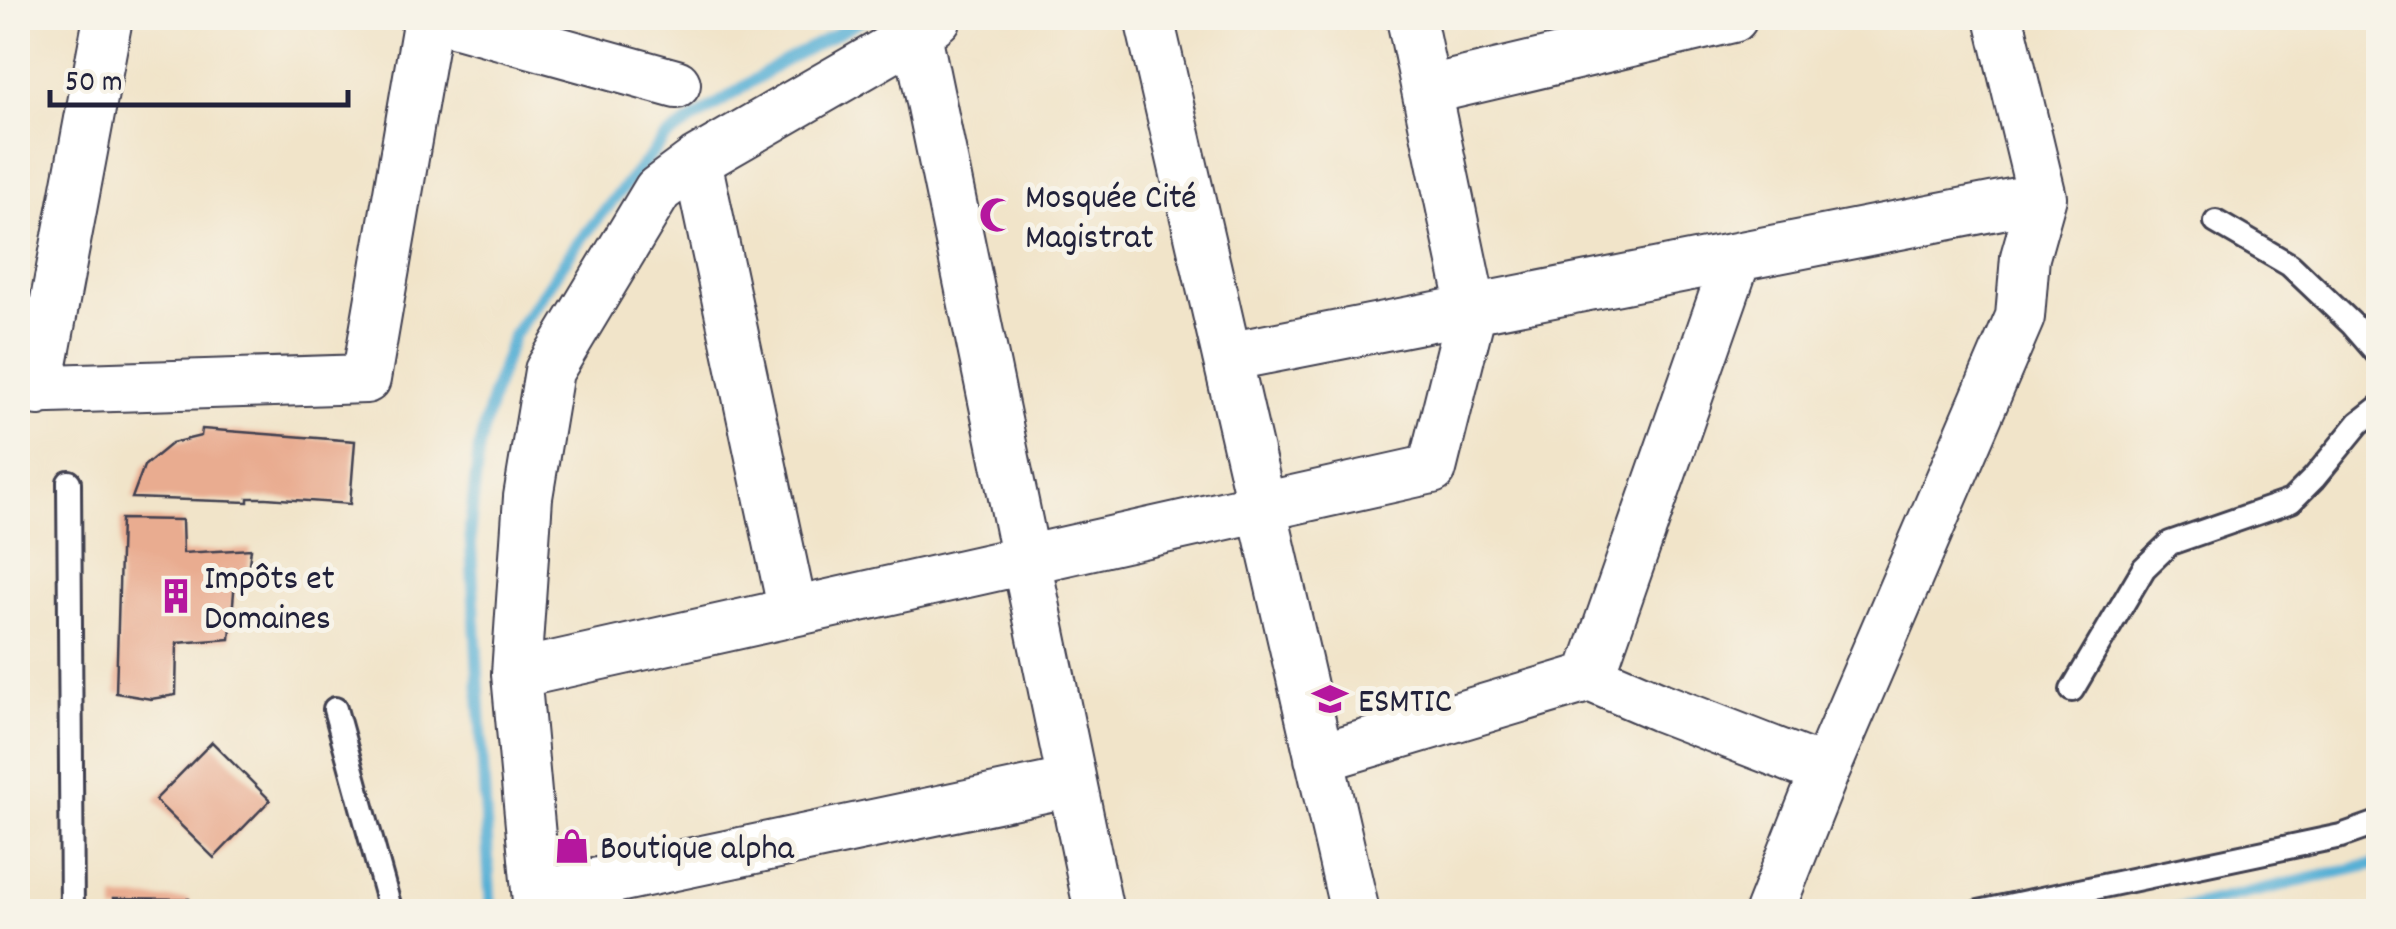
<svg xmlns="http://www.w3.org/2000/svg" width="2396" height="929" viewBox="0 0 2396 929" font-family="Dekko,sans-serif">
<rect width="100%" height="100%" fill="#f7f3e8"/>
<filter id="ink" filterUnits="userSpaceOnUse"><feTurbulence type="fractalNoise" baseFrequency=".01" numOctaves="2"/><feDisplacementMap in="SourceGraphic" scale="20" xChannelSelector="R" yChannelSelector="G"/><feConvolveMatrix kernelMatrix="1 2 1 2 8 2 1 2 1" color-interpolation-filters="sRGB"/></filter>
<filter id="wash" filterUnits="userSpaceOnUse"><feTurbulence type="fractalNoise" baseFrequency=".0048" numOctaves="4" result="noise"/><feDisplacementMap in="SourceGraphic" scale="40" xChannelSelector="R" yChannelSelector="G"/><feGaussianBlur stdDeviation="2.25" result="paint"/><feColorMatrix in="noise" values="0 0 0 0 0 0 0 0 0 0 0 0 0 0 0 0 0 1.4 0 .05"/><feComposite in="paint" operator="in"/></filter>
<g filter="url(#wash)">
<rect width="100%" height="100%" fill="#f1e4c9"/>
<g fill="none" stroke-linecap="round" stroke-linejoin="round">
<path stroke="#58b0d5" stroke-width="12" d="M491 912 470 528 479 447 494 391 513 336 576 245 665 138 779 64 865 18
M2165 912 2378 863"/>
</g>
<g id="blocks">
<path fill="#e9ac90" d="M202 429 355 441 350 504 266 498H248V502L132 498 144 466 172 443 201 436Z
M121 519 182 520 183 553 251 549 247 578 235 580 230 639 177 643 176 695 151 699 116 693Z
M212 742 270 800 214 858 155 800Z
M114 898 189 899 188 912H114Z"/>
</g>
</g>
<g filter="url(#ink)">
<use href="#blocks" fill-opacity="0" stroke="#413f50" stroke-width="2.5"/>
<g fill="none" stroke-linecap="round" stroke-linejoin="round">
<defs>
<path id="lane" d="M2216 222 2290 265 2352 324 2378 354
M69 482 72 912
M2072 690 2144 568 2170 543 2291 501 2314 478 2359 423 2378 408
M335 709 391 912
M1979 912 2341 836 2378 823"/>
<path id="street" d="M439 18 676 84
M1149 18 1355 912
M917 34 1099 912
M1428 90 1733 18
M697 161 793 612
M1737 257 1590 677 1660 707 1825 771
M1227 357 2042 197
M18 390 366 379 428 18
M38 391 108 18
M516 674 1432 469 1472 309 1411 18
M1319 758 1590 677
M537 895 1072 782
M538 912 516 674 528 497 549 371 658 190 697 161 917 34 937 18
M1769 912 1825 771 2020 317 2025 257 2042 197 1999 18"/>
</defs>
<use href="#lane" stroke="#413f50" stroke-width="28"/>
<use href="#street" stroke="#413f50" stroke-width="52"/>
<use href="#lane" stroke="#fff" stroke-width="22"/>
<use href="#street" stroke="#fff" stroke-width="48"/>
</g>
</g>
<defs>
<symbol id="mosque-bare" viewBox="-9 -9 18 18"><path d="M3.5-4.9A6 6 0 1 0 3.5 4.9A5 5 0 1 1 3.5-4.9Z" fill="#b5179e" stroke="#f7f3e8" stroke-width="2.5" paint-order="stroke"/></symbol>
<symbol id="building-bare" viewBox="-9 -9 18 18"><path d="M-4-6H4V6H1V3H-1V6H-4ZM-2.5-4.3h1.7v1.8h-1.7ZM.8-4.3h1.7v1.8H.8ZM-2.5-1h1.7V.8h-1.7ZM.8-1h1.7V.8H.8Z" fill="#b5179e" stroke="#f7f3e8" stroke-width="2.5" paint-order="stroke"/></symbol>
<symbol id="university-bare" viewBox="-9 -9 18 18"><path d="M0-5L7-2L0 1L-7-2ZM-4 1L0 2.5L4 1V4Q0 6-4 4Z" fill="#b5179e" stroke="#f7f3e8" stroke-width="2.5" paint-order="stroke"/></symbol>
<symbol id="shop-bare" viewBox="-9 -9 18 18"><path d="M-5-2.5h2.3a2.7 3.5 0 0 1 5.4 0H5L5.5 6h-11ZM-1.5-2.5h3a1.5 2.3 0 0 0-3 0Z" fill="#b5179e" stroke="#f7f3e8" stroke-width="2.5" paint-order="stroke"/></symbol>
</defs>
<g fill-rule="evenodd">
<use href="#mosque-bare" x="972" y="190" width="50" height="50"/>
<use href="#building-bare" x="151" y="571" width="50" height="50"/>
<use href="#university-bare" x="1305" y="674" width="50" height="50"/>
<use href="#shop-bare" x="547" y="821" width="50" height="50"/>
</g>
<g text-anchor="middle" stroke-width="10" stroke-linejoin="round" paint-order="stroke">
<g font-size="35" fill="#22223b" stroke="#f7f3e8" text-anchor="start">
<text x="1025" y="207">Mosquée Cité<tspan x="1025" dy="40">Magistrat</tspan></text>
<text x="204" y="588">Impôts et<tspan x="204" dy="40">Domaines</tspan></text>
<text x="1358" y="711">ESMTIC</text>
<text x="600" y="858">Boutique alpha</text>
</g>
</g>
<rect width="2396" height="929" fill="none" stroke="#f7f3e8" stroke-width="60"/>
<path d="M50 90v15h298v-15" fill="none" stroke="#22223b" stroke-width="5"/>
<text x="65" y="90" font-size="30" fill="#22223b" stroke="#f7f3e8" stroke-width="8" paint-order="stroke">50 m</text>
</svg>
